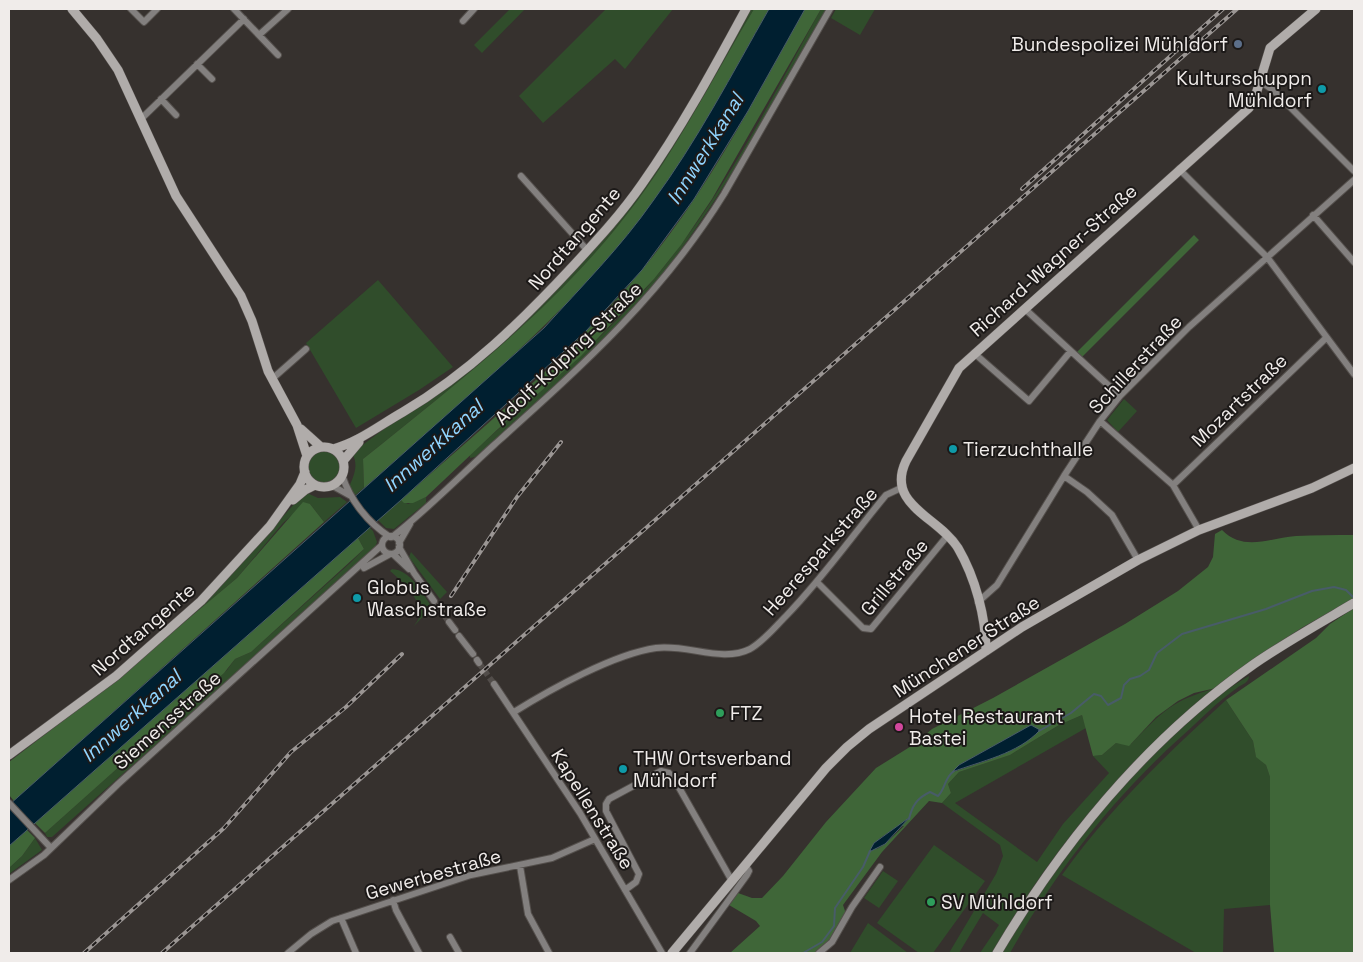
<svg xmlns="http://www.w3.org/2000/svg" width="1363" height="962" viewBox="0 0 1363 962" font-family="'Space Grotesk',sans-serif">
<rect width="100%" height="100%" fill="#36312e"/>
<path fill="#304d2b" d="M510 9H525L482 53 474 45Z
M606 9H673L625 69 615 59 543 123 519 96Z
M751 9H754C710 82 672 160 617 227 544 317 452 387 363 459L364 488 355 495 349 487C354 475 359 465 352 453L518 328 589 255 622 216Z
M821 9H826C769 109 717 211 642 299 593 358 532 407 475 457L470 458V455C532 397 599 345 654 279 722 198 770 101 821 9Z
M836 9H875L860 35 831 18Z
M378 280 453 367 419 390 356 428 306 343Z
M1124 399 1137 411 1118 432 1107 420Z
M308 467a16 16 0 1 1 32 0a16 16 0 1 1-32 0Z
M305 492 318 498 340 497 347 502 324 522 310 504 292 515 283 523 237 578 180 626 215 592Z
M426 497V503L394 529 386 528 378 520 401 500 408 504Z
M369 527 373 531 377 542 374 550 52 837H47L45 833 227 670 235 659 251 652 349 564 364 549 358 538Z
M411 552 447 592 440 599 409 557Z
M392 569C411 570 422 593 432 607L414 626C416 623 419 619 420 615 423 602 400 579 390 571Z
M1249 676C1249 683 1242 684 1237 688 1217 702 1200 720 1182 736 1112 799 1056 871 1010 953H1002C1050 869 1110 792 1183 727 1204 708 1225 689 1249 676Z
M1216 688C1124 762 1051 850 992 953H980L999 925 983 913 959 953H949L996 874 1003 856 1000 845 942 803 951 793 948 784 959 772 1010 755 1059 725 1082 715 1086 728 955 803 1037 862 1063 824 1109 773 1093 756 1102 755 1116 743 1131 744C1163 711 1171 701 1216 688Z
M1226 700 1253 741 1256 756 1266 765 1270 777V905L1224 909 1223 953H1196L1062 875C1109 809 1166 755 1226 700Z
M35 838 42 850 9 874V868L22 856Z
M934 845 985 881 933 953H919L877 923Z
M883 871 898 881 879 908 864 898Z
M868 923 908 953H850Z"/>
<path fill="#3f6638" fill-rule="evenodd" d="M754 9H769C725 86 684 168 627 237 549 330 454 408 364 488L363 459C452 387 544 317 617 227 672 160 710 82 754 9Z
M805 9H821L712 199 681 245 654 279 581 356 498 429 426 497 413 503H404L401 500C483 426 571 356 641 271 707 192 755 98 805 9Z
M1194 235 1199 240 1082 357 1077 352Z
M303 502 310 504 324 522 14 801 9 795V762L107 687 237 578Z
M1222 530C1244 552 1269 538 1296 536 1315 535 1335 535 1354 535V599L1303 627 1244 666 1216 688 1194 693 1178 701 1156 717 1129 746 1116 743 1102 755 1093 756 1082 715 1059 725 1010 755 959 772 948 784 951 793 942 803 929 801 882 852 843 905 846 914C838 928 831 944 816 953H730L760 926 756 921 729 905 738 893 752 898H762L783 876 826 822 876 768 913 745 932 729 993 698 1125 624 1178 591 1208 567 1213 557 1215 534ZM1022 730 1004 752 989 760 953 772 959 765ZM904 826 885 844 877 849 880 838 897 827Z
M358 538 364 549 251 652 235 659 224 673 45 833 35 823Z
M1354 608V953H1274L1270 905V777L1266 765 1256 757 1253 741 1226 700 1316 638 1330 624Z
M27 830 35 838 22 856 9 868V846Z"/>
<path fill="#001f30" stroke="#485c68" d="M769 9H805L748 111 694 199 642 270 586 331 401 500 9 846V805L544 328C581 287 621 247 653 201 697 141 732 74 769 9Z
M1031 725 1040 730C1018 754 981 761 952 772L959 765Z
M910 817 885 844 869 852 874 843Z"/>
<g fill="none" stroke-linecap="round" stroke-linejoin="round">
<path stroke="#485c68" stroke-width="2" d="M1039 731 1071 713 1094 694 1101 696 1108 705 1121 698 1124 685 1130 679 1140 676 1149 670 1157 653 1182 634 1266 609 1312 591 1334 587 1346 590 1354 598
M909 819C912 806 917 798 930 792L938 796C946 788 944 778 954 771
M803 953 822 942 834 926 835 908 863 867 870 851"/>
<path stroke="#524d4a" stroke-width="6" stroke-dasharray="6 3" stroke-linecap="butt" d="M434 601 449 622
M479 663 494 684"/>
<defs>
<path id="street" d="M131 9 144 22 157 9
M234 9 278 55
M463 21 474 9
M259 35 288 9
M197 64 212 79
M1260 81 1273 90 1354 171
M161 99 176 115
M141 119 244 19
M1179 169 1267 257 1354 374
M521 176 587 250
M1313 215 1354 262
M1025 309 1120 396
M974 353 1029 401 1070 352
M272 379 306 349
M1100 421 1173 485 1199 530
M342 475C350 500 368 523 390 537
M1064 476 1087 492 1112 515 1138 560
M331 485 349 495
M1173 485 1326 338
M382 545a9 9 0 1 1 18 0a9 9 0 1 1-18 0Z
M392 537C428 509 460 476 494 445 582 366 661 296 724 194L830 9
M399 543 410 524
M399 547 414 573 434 601
M393 554 409 569
M364 568 390 554
M818 583 863 628 871 629 948 535
M978 602 997 585 1064 476 1100 421 1120 396 1189 327 1354 180
M449 622 455 630
M459 636 473 654
M477 660 479 663
M494 684 580 813 662 953
M514 712C551 689 614 654 656 648 688 644 722 663 750 649 764 641 775 627 786 616 823 578 852 536 886 495L901 488
M9 803 51 848
M520 866 528 914 549 953
M9 880 44 855 118 784 382 545
M625 890 636 882 639 874 606 811V804L609 799 661 771 669 773 673 777 732 881
M393 900 396 910 419 953
M341 918 356 953
M450 937 459 953
M288 953 311 934 332 921 471 875 552 858 595 839
M690 953 747 875 749 871 745 865
M819 953 832 942 852 907 880 867"/>
<path id="secondary" d="M72 9 97 39 118 70 176 196 241 296 252 321 268 371 297 425 307 456
M301 429 321 447
M304 467a20 20 0 1 1 40 0a20 20 0 1 1-40 0Z
M333 449C359 442 380 425 403 412 469 373 522 321 574 265 598 239 622 213 642 184 681 129 714 68 746 9
M343 461 359 442
M293 500 305 490 315 485
M986 651C986 617 975 577 958 548 939 517 885 505 906 461L959 368 1249 108 1256 94 1270 48 1316 9
M9 755 116 676 201 601 270 526 300 484 305 472
M672 953 826 768 847 747 869 729 1022 627 1138 560 1199 530 1312 488 1354 468
M997 953C1064 840 1146 740 1254 664 1286 642 1320 623 1354 603"/>
</defs>
<use href="#street" stroke="#544f4c" stroke-width="8"/>
<use href="#secondary" stroke="#544f4c" stroke-width="10"/>
<use href="#street" stroke="#83807f" stroke-width="6"/>
<use href="#secondary" stroke="#b0acaa" stroke-width="9"/>
<defs>
<path id="rail" d="M1022 189 1223 9
M451 596 517 497 561 442
M84 953 224 828 291 752 346 707 402 654
M162 953 1237 9"/>
</defs>
<use href="#rail" stroke="#9b9694" stroke-width="4"/>
<use href="#rail" stroke="#1c1918" stroke-width="2" stroke-dasharray="5.5" stroke-linecap="butt"/>
</g>
<circle fill="#5c6f8a" stroke="#1c1918" stroke-width="2" cx="1238" cy="44" r="5"/>
<g fill="#0f9aa8" stroke="#1c1918" stroke-width="2">
<circle cx="1322" cy="89" r="5"/>
<circle cx="953" cy="449" r="5"/>
<circle cx="357" cy="598" r="5"/>
<circle cx="623" cy="769" r="5"/>
</g>
<g fill="#2e9e5b" stroke="#1c1918" stroke-width="2">
<circle cx="720" cy="713" r="5"/>
<circle cx="931" cy="902" r="5"/>
</g>
<circle fill="#d1479c" stroke="#1c1918" stroke-width="2" cx="899" cy="727" r="5"/>
<g text-anchor="middle" stroke-width="4" stroke-linejoin="round" paint-order="stroke">
<g font-size="19" fill="#f0ecea" stroke="#1c1918" text-anchor="start">
<text x="1228" y="51" text-anchor="end">Bundespolizei Mühldorf</text>
<text x="1312" y="85" text-anchor="end">Kulturschuppn<tspan x="1312" dy="22">Mühldorf</tspan></text>
<text x="963" y="456">Tierzuchthalle</text>
<text x="367" y="594">Globus<tspan x="367" dy="22">Waschstraße</tspan></text>
<text x="730" y="720">FTZ</text>
<text x="909" y="723">Hotel Restaurant<tspan x="909" dy="22">Bastei</tspan></text>
<text x="633" y="765">THW Ortsverband<tspan x="633" dy="22">Mühldorf</tspan></text>
<text x="941" y="909">SV Mühldorf</text>
</g>
<g font-size="19" fill="#f0ecea" stroke="#1c1918">
<text transform="translate(574 238) rotate(-49)" y="7">Nordtangente</text>
<text transform="translate(1053 260) rotate(-42)" y="7">Richard-Wagner-Straße</text>
<text transform="translate(568 353) rotate(-44)" y="7">Adolf-Kolping-Straße</text>
<text transform="translate(1135 364) rotate(-47)" y="7">Schillerstraße</text>
<text transform="translate(1239 400) rotate(-44)" y="7">Mozartstraße</text>
<text transform="translate(820 551) rotate(-49)" y="7">Heeresparkstraße</text>
<text transform="translate(894 577) rotate(-50)" y="7">Grillstraße</text>
<text transform="translate(143 629) rotate(-41)" y="7">Nordtangente</text>
<text transform="translate(966 646) rotate(-33)" y="7">Münchener Straße</text>
<text transform="translate(167 720) rotate(-42)" y="7">Siemensstraße</text>
<text transform="translate(593 809) rotate(58)" y="7">Kapellenstraße</text>
<text transform="translate(433 874) rotate(-16)" y="7">Gewerbestraße</text>
</g>
<g font-size="20" font-style="italic" fill="#90d5ff" stroke="#1c1918">
<text transform="translate(705 149) rotate(-58)" y="7">Innwerkkanal</text>
<text transform="translate(433 446) rotate(-42)" y="7">Innwerkkanal</text>
<text transform="translate(131 716) rotate(-42)" y="7">Innwerkkanal</text>
</g>
</g>
<rect width="1363" height="962" fill="none" stroke="#f0ecea" stroke-width="20"/>
</svg>
